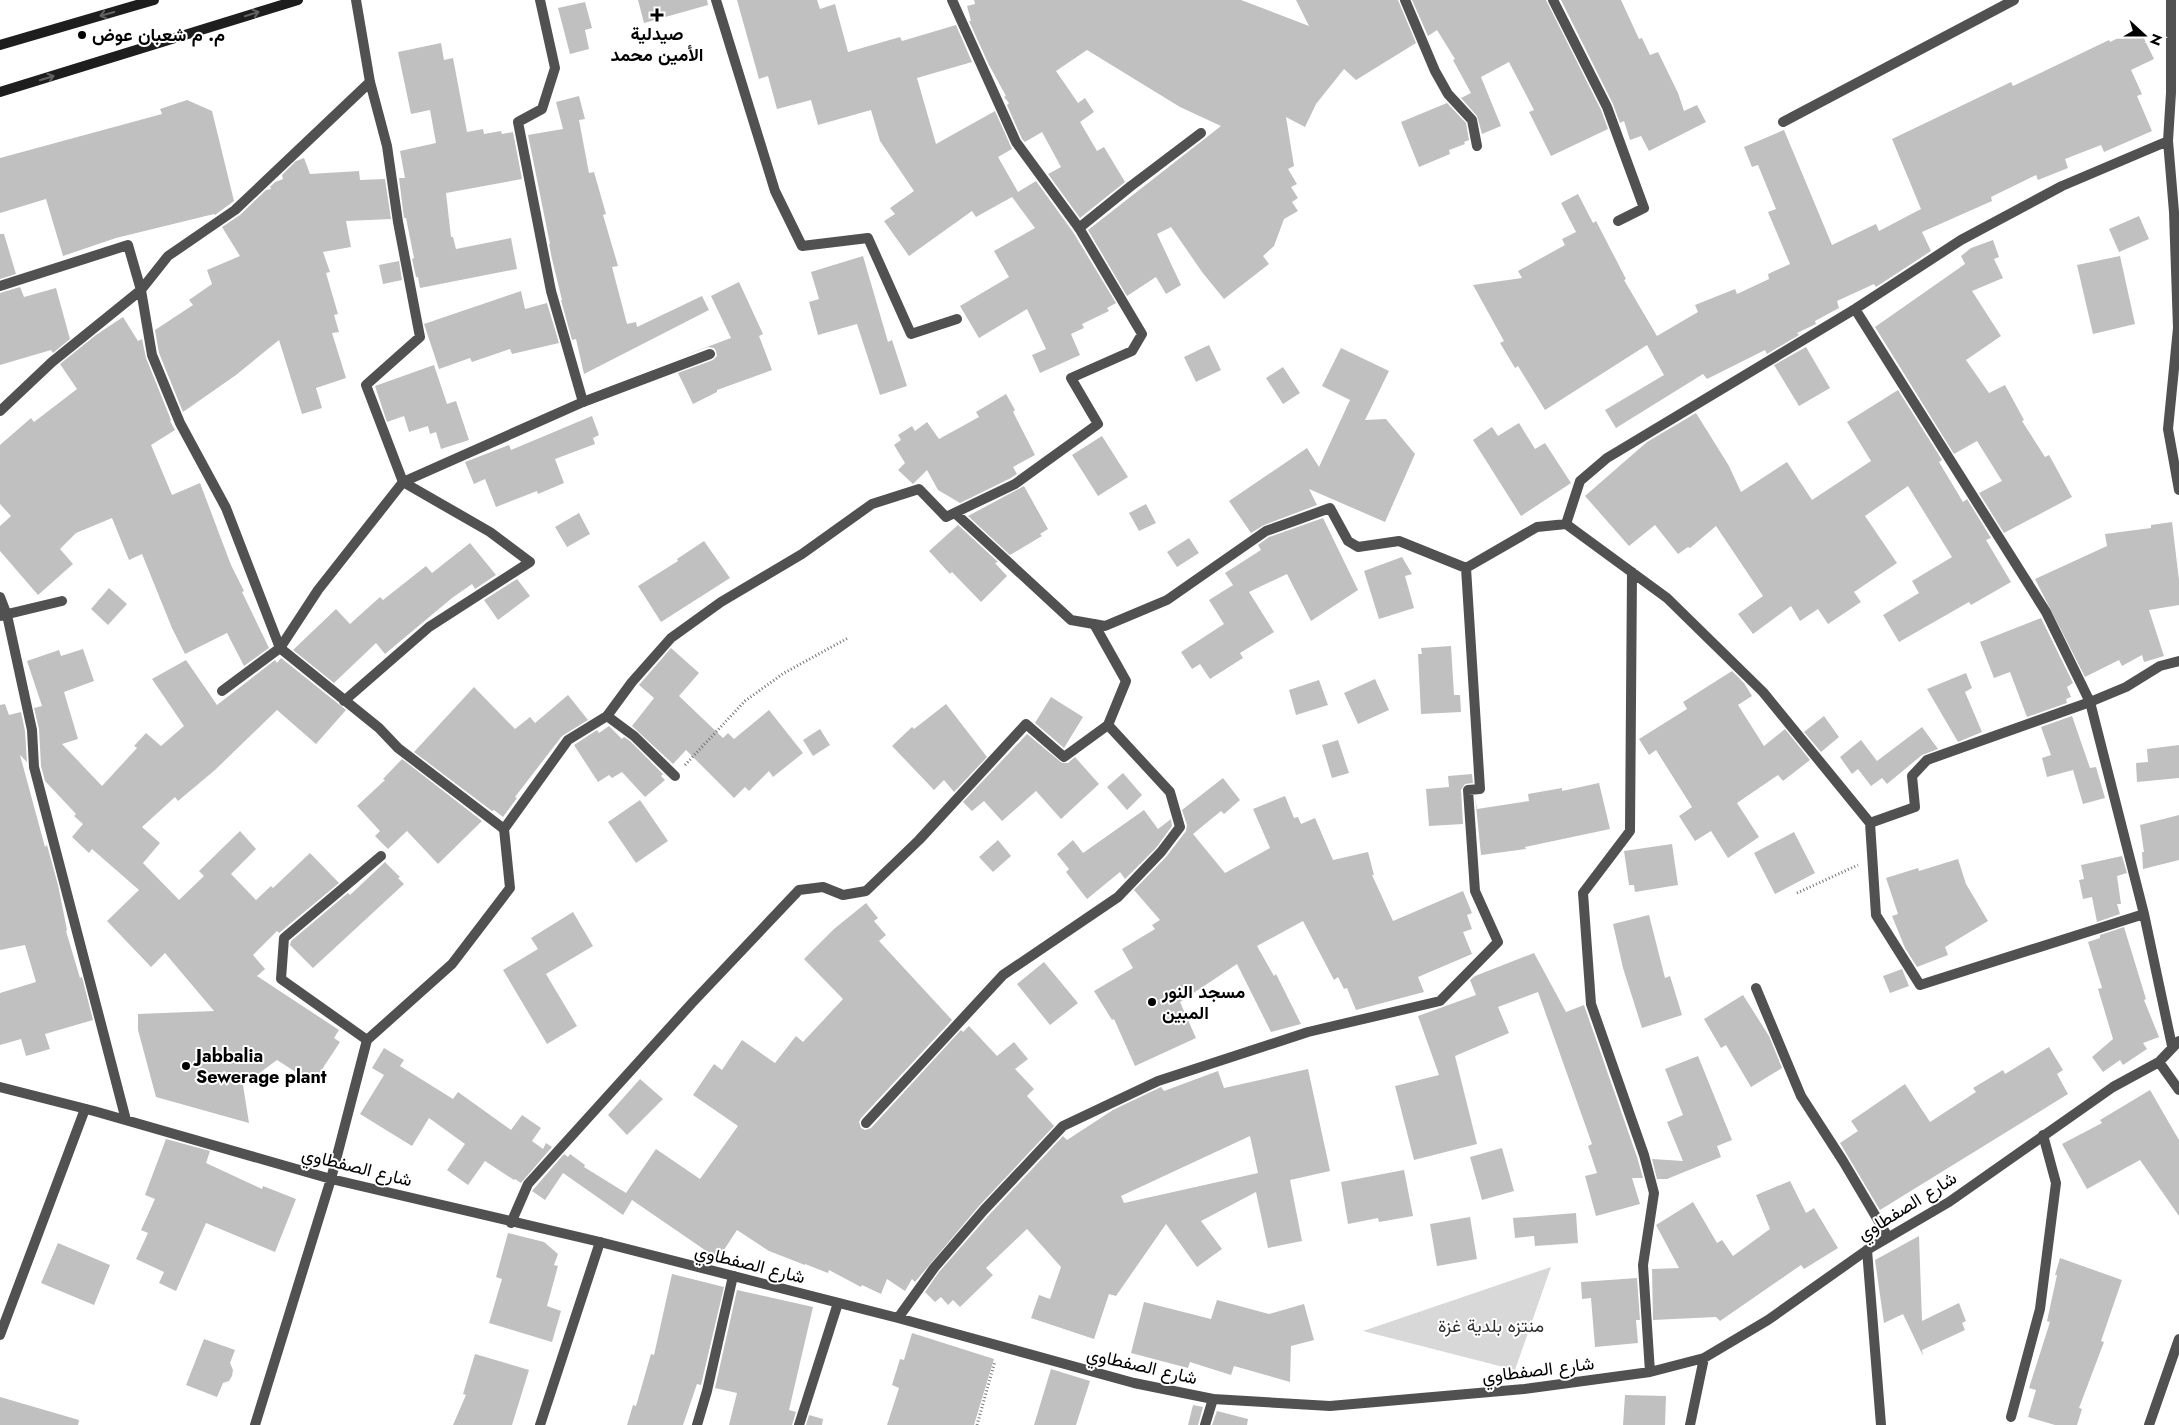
<svg xmlns="http://www.w3.org/2000/svg" width="2179" height="1425" viewBox="0 0 2179 1425" font-family="Jost,Vazirmatn,sans-serif">
<rect width="100%" height="100%" fill="#fff"/>
<path fill="#d8d8d8" d="M1551 1267 1515 1370 1363 1331Z"/>
<path fill="#c0c0c0" fill-rule="evenodd" d="M638 0H707L708 5 644 23Z
M737 0H817L820 9 835 4 848 52 900 37 902 41 956 25 972 62 917 78 936 144 995 111 1012 149 998 157 1018 192 1036 181 1073 232 1116 303 1107 308 1109 311 1082 324 1084 328 1071 334 1080 355 1040 373 1032 355 1046 349 1027 309 979 338 960 306 1009 277 994 251 1035 228 1012 197 976 217 972 211 909 256 884 221 895 214 890 208 914 191 880 141 871 110 818 125 811 100 777 109 768 76 759 79Z
M974 0H1241L1309 26 1296 0H1398L1416 43 1356 80 1344 69 1316 104 1305 127 1286 117 1294 166 1288 169 1297 184 1291 187 1298 198 1292 202 1298 211 1284 219 1274 246 1263 256 1269 264 1224 299 1202 272 1171 227 1157 234 1181 285 1166 294 1156 277 1127 296 1088 230 1221 126 1180 107 1087 50 1056 71 1078 103 1085 98 1094 112 1080 122 1097 151 1104 147 1125 182 1080 218 1048 174 1061 167 1042 132 1025 142 1022 139 1007 105 1009 103 1004 97 1006 96 989 65 969 21H971L967 6 975 4Z
M1412 0H1546L1601 110 1608 129 1551 156 1529 112 1534 110 1509 62 1481 77 1501 126 1482 134 1477 116 1461 98 1471 93 1453 60 1455 59 1437 30 1428 36Z
M1561 0H1621L1639 39 1642 38 1650 55 1658 52 1678 93 1684 111 1697 105 1706 122 1649 151 1641 136 1630 140 1624 121 1620 123 1613 104Z
M585 2 592 28 585 30 589 49 570 54 558 8Z
M2139 28 2154 59 2131 70 2142 94 2137 96 2152 131 2104 152 2101 145 2065 159 2068 168 2038 180 2036 175 1991 197 1992 201 1922 232 1931 251 1876 287 1874 284 1837 301 1839 308 1815 321 1816 324 1797 333 1799 335 1767 354 1765 350 1707 379 1703 374 1616 428 1605 410 1664 375 1647 345 1545 410 1518 366 1515 368 1500 343 1504 341 1473 285 1522 278 1518 271 1565 245 1562 239 1576 232 1561 203 1578 194 1593 223 1596 221 1626 279 1624 280 1657 336 1698 312 1695 305 1735 289 1737 294 1769 279 1768 274 1790 264 1768 212 1776 209 1758 165 1752 167 1744 147 1784 130 1832 245 1876 224 1879 231 1921 209 1892 139 2011 82 2013 86 2109 40 2110 42Z
M441 43 444 60 453 58 467 132 483 129 484 134 501 131 502 134 513 132 522 179 446 193 451 237H453L456 249 511 238 517 269 420 288 418 277H416L412 259 414 258 406 218H404L399 178H405L400 151 436 143 430 110 411 114 398 52Z
M579 96 585 119 579 120 589 173 594 172 606 214 603 215 618 266 612 267 627 324 636 322 637 327 702 296 709 310 584 374 576 339 572 340 561 300H562L552 259 549 244H550L528 135 563 129 556 102Z
M187 100 212 111 234 201 215 215 214 214 116 238 63 256 46 199 0 213V158L162 114 160 109Z
M1447 103 1466 123 1469 140 1464 142 1465 144 1449 150 1450 154 1419 167 1401 122Z
M304 158 310 174 359 171 360 180 385 179 391 219 346 221 351 247 323 252 330 272 326 273 338 314 334 315 339 332 332 333 346 378 316 388 322 408 302 414 279 340 236 375 183 412 159 353 155 330 193 305 189 300 212 284 207 270 240 256 222 227 240 215 266 190 271 189 270 187 275 182 283 179 282 175 296 161Z
M2139 216 2149 239 2119 252 2109 229Z
M0 234H4L16 274 0 279Z
M1993 240 1999 257 1994 259 2003 278 1972 291 2001 336 1966 360 1989 393 2005 385 2024 420 2022 421 2045 457 2049 455 2072 497 2004 533 1979 493 2002 481 1977 441 1954 454 1875 327 1965 264 1961 256 1971 248Z
M863 256 888 342 892 340 907 386 880 395 857 324 818 335 809 302 819 299 811 272Z
M2120 256 2135 324 2093 334 2077 265Z
M399 261 402 280 383 284 379 265Z
M739 282 763 334 759 336 772 370 717 390V392L693 404 678 373 713 360 717 356 716 351 714 348 708 347 672 360 731 338 711 296Z
M20 287 24 297 56 288 70 339 53 353 51 350 0 365V293Z
M521 291 525 309 547 303 559 343 512 354 510 349 472 362 470 358 439 369 424 324Z
M123 317 138 341 142 339 146 358 171 420 170 421 175 430 151 445 172 495 200 483 231 565 244 591 242 592 269 648 244 666 227 633 185 654 172 628 142 554 129 560 112 518 76 533 60 549 73 564 38 595 0 551V526L11 516 0 504V445L31 418 34 422 77 389 60 364 96 335Z
M1209 345 1221 370 1196 382 1184 357Z
M1806 347 1830 388 1799 406 1774 365Z
M1341 348 1389 371 1365 420 1386 419 1415 454 1385 522 1309 489 1317 505 1264 525 1251 533 1229 501 1307 448 1319 467 1350 400 1322 386Z
M434 365 447 404 456 401 469 440 441 449 436 432 430 434 428 426 409 432 404 416 387 422 375 386Z
M1283 367 1300 393 1283 404 1266 378Z
M1898 390 1942 460 1939 462 1963 502 1967 499 1991 538 1986 540 2011 582 1971 605 1969 602 1899 642 1883 615 1919 593 1912 581 1952 557 1908 486 1865 516 1897 563 1854 592 1861 602 1828 624 1818 609 1800 621 1791 606 1753 634 1738 614 1763 596 1716 526 1690 548 1688 547 1678 554 1655 525 1629 546 1585 496 1647 442 1696 413 1729 466 1741 492 1787 462 1812 500 1871 461 1847 422Z
M1006 394 1015 410 1013 412 1035 455 1013 467 1017 474 1011 478 960 503 938 490 927 470 913 484 898 470 905 463 894 445 901 440 898 435 912 426 915 431 927 422 939 439 979 417 976 412Z
M592 416 599 435 593 438 595 444 555 459 564 483 538 494 537 491 496 507 485 479 474 484 465 462 509 445 511 450Z
M1519 423 1535 449 1545 443 1571 483 1521 516 1473 440 1492 427 1498 436Z
M1102 436 1128 477 1098 496 1072 455Z
M1024 486 1048 529 1040 534 1042 536 1010 555 968 516Z
M1146 504 1156 523 1139 531 1129 513Z
M579 513 590 534 567 547 555 527Z
M1323 518 1358 590 1311 621 1287 574 1249 592 1274 632 1240 653 1243 658 1210 679 1200 664 1192 669 1181 652 1224 624 1209 600 1233 585 1225 573 1261 550 1258 545 1269 537Z
M2172 522 2179 580V605L2149 610 2164 656 2144 662 2142 655 2122 666 2119 660 2085 677 2035 579 2107 546 2105 534 2151 528V525Z
M958 525 998 562 995 563 1007 576 981 602 952 572 950 574 929 551Z
M1189 538 1199 553 1177 567 1167 552Z
M704 541 730 578 661 622 638 586 678 561 677 559Z
M470 543 496 575 475 589 472 584 452 598 385 654 376 643 334 683 293 650 336 609 350 624 380 597 383 600 426 566 432 573Z
M1402 557 1412 574 1405 576 1414 608 1379 619 1364 571Z
M517 579 530 596 498 620 484 600Z
M109 588 127 604 108 625 91 609Z
M2041 618 2073 683 2067 687 2071 697 2066 699 2067 703 2027 717 2010 672 1994 678 1980 642Z
M1451 646 1454 695H1460L1461 712 1421 714 1418 654H1422L1421 648Z
M671 648 699 673 679 696 723 738 728 733 734 739 769 710 803 753 773 777 769 771 749 791 745 787 734 798 686 750 673 764 632 726 654 698 639 685Z
M83 649 94 681 64 692 78 739 62 744 102 786 137 748 134 746 146 733 161 746 184 726 152 679 186 660 217 705 275 660 277 663 281 658 346 710 316 744 277 710 215 770 178 801 175 797 142 827 160 843 143 863 179 900 204 876 199 871 240 831 256 849 231 874 256 900 271 886 273 888 310 853 339 883 279 933 277 931 253 955 265 969 257 976 339 1030 334 1038 340 1042 313 1083 277 1060 243 1085 249 1123 156 1097 138 1030V1014L214 1011 165 953 151 967 107 921 139 890 92 849 89 853 72 837 83 824 74 816 76 814 45 781 41 766 39 729 34 708 42 706 27 661 59 650 61 656Z
M1732 671 1744 683 1752 696 1738 705 1764 746 1785 729 1810 760 1783 781 1778 775 1737 803 1759 837 1728 858 1711 831 1695 841 1679 816 1692 807 1656 750 1649 755 1639 739 1687 709 1683 702Z
M1966 673 1972 688 1965 692 1982 732 1958 742 1927 689Z
M1375 679 1389 710 1358 724 1344 693Z
M1319 680 1328 705 1296 715 1289 690Z
M474 687 515 729 530 717 535 723 568 695 588 720 562 736 515 797 517 798 503 817 494 810 492 811 414 752Z
M1051 697 1083 717 1064 748 1035 723Z
M5 704 9 715 21 712 25 731 27 762 20 755 45 847 47 845 58 885 67 930 66 931 80 978 82 977 93 1020 45 1034 50 1049 26 1056 21 1039 0 1045V993L36 982 25 945 0 950V705Z
M946 704 987 757 954 792 944 780 934 790 892 746 912 727 914 729Z
M1824 716 1839 737 1821 752 1804 732Z
M2072 716 2090 768 2096 767 2105 798 2083 804 2073 770 2047 777 2042 758 2051 755 2041 727Z
M609 726 622 739 624 737 630 741 663 774 661 776 665 780 645 797 622 772 612 778 609 775 598 782 574 745 597 730 599 733Z
M1922 727 1938 749 1922 755 1887 784 1882 778 1871 786 1858 769 1852 774 1840 757 1861 740 1877 761Z
M820 729 830 745 813 756 803 740Z
M1027 734 1062 763H1068L1075 757 1099 784 1061 819 1036 791 1002 821 984 801 972 811 963 802Z
M1338 740 1349 773 1332 778 1322 745Z
M2179 745V778L2137 782 2136 763 2148 762 2147 749Z
M402 759 482 821 438 864 407 831 388 849 375 836 380 831 357 806 385 780 383 779Z
M1123 773 1142 795 1127 810 1107 787Z
M1472 774 1473 783 1465 784 1461 790 1463 824 1429 826 1426 789 1449 787 1448 776Z
M1223 778 1240 800 1224 814 1221 811 1193 834 1225 873 1270 848 1253 809 1285 796 1294 818 1298 817 1301 824 1315 818 1333 860 1368 852 1374 875H1372L1393 921 1463 891 1472 913 1467 915 1472 929 1463 932 1472 954 1418 977 1424 992 1356 1010 1347 988 1344 989 1338 977 1334 980 1303 921 1257 946 1274 976 1276 974 1301 1024 1271 1032 1237 964 1180 1002 1196 1038 1135 1066 1114 1019 1112 1020 1094 991 1133 968 1122 949 1155 929 1152 925 1160 920 1134 890 1166 857 1186 831 1187 825 1182 810Z
M1599 783 1610 829 1525 847 1526 849 1481 855 1475 796 1477 809 1529 801 1528 794 1562 788V791Z
M640 800 668 841 636 863 608 822Z
M1144 810 1158 829 1171 819 1172 826 1156 848 1125 879 1120 872 1087 899 1066 872 1069 869 1057 854 1073 840 1083 853Z
M2179 815V860L2143 869 2142 852H2144L2140 825Z
M1794 832 1815 873 1775 894 1754 853Z
M998 840 1011 856 993 872 979 857Z
M1672 844 1678 885 1635 892 1634 885H1629L1624 851Z
M2122 856 2127 873 2117 876 2121 904H2117L2120 914 2097 922 2092 897 2083 899 2079 880 2084 879 2081 865Z
M1958 859 1966 884 1988 921 1945 947 1948 955 1917 967 1905 948 1892 916 1898 914 1886 878 1918 868 1919 871Z
M385 862 400 877 398 878 404 884 313 968 290 945 291 941 348 893 350 895Z
M866 903 878 918 874 921 886 935 879 941 952 1020 861 1118 859 1122 861 1128 865 1130 871 1128 961 1030 963 1032 969 1026 997 1056 1014 1042 1028 1059 1015 1069 1034 1089 1027 1096 1054 1126 979 1206 915 1282 912 1279 905 1291 887 1279 881 1294 862 1285 861 1287 829 1270 828 1273 805 1264V1265L769 1251 737 1230 718 1259 632 1200 623 1215 563 1173 545 1200 532 1191 564 1154 568 1157 570 1154 585 1165 584 1167 626 1193 656 1149 700 1179 738 1126 693 1095 714 1064 722 1070 742 1040 775 1063 796 1036 803 1042 843 999 804 959 834 929Z
M573 912 593 946 546 974 577 1026 547 1044 503 970 538 949 531 938Z
M1649 915 1665 978 1670 976 1682 1015 1642 1028 1623 968 1613 924Z
M2124 927 2146 999 2144 1000 2159 1037 2143 1043 2147 1049 2123 1065 2120 1060 2103 1072 2092 1057 2113 1039 2098 989 2102 988 2088 942 2100 938V935Z
M1534 953 1566 1012 1584 1005 1637 1157 1643 1178H1632L1640 1204 1596 1216 1585 1176 1597 1173 1588 1146 1592 1144 1538 992 1498 1007 1509 1033 1455 1056 1477 1144 1414 1160 1395 1086 1439 1075 1418 1016 1476 995 1470 980 1475 976Z
M1044 962 1078 1003 1050 1025 1017 984Z
M1902 969 1909 986 1890 993 1883 976Z
M1743 995 1769 1036 1782 1068 1751 1087 1726 1045 1721 1048 1704 1019Z
M2049 1047 2063 1070 2057 1074 2068 1094 1880 1210 1840 1143 1858 1131 1851 1121 1905 1084 1930 1122 1976 1092 1973 1088 2003 1070 2005 1074Z
M384 1048 404 1060 400 1066 453 1099 458 1092 511 1130 522 1115 541 1128 532 1141 543 1149 546 1143 552 1147 521 1183 515 1179 514 1180 485 1161 468 1185 447 1170 465 1144 429 1118 412 1146 360 1114 384 1075 372 1068Z
M1698 1056 1732 1140 1717 1146 1721 1157 1667 1179H1657L1652 1159 1683 1161 1667 1122 1683 1115 1665 1069Z
M1308 1069 1330 1171 1290 1180 1302 1241 1268 1248 1256 1192 1201 1221 1222 1249 1197 1267 1166 1224 1116 1296 1109 1294 1094 1339 1031 1318 1039 1295 1050 1299 1061 1267 1027 1229 986 1268 993 1275 960 1307 953 1300 948 1305 941 1297 935 1302 925 1292 939 1272 989 1215 1063 1136 1067 1140 1113 1110 1161 1087 1164 1091 1218 1071 1224 1088ZM1250 1136 1258 1173 1124 1203 1121 1196Z
M640 1079 663 1099 627 1135 608 1115Z
M2150 1090 2179 1140V1216L2140 1160 2087 1189 2062 1144 2102 1123 2100 1120Z
M166 1139 210 1151 206 1163 262 1189 263 1186 296 1199 275 1252 206 1223 176 1291 159 1283 164 1272 136 1259 148 1233 141 1230 155 1199 145 1195Z
M1502 1148 1514 1191 1482 1200 1470 1157Z
M1404 1170 1413 1216 1379 1222 1378 1218 1348 1224 1341 1182Z
M1790 1181 1806 1213 1814 1208 1838 1248 1804 1269 1801 1265 1720 1321 1716 1317 1653 1320 1652 1269 1679 1268 1656 1225 1693 1202 1717 1243 1722 1240 1733 1256 1770 1229 1756 1195Z
M1576 1213 1578 1243 1535 1246 1534 1236 1515 1238 1513 1218Z
M1470 1217 1477 1259 1437 1266 1430 1224Z
M508 1233 544 1242 558 1254 554 1265 558 1266 547 1306 561 1311 552 1342 489 1323 502 1279 496 1277Z
M1919 1236 1922 1321 1959 1303 1966 1321 1962 1323 1965 1330 1922 1350 1923 1356 1903 1314 1884 1323 1875 1260Z
M58 1243 110 1265 94 1305 41 1283Z
M2060 1258 2122 1280 2101 1341 2104 1342 2079 1408 2082 1409 2077 1425H2055L2028 1417 2036 1390 2029 1388 2050 1322 2047 1321 2057 1275H2055Z
M672 1274 724 1287 701 1385 697 1384 683 1425H627L633 1405 636 1406 651 1354 654 1355Z
M1637 1278 1640 1320H1636L1638 1343 1595 1347 1591 1298 1582 1299 1581 1282Z
M737 1290 813 1307 789 1410 796 1412 792 1425H729L737 1393 715 1388Z
M1217 1300 1269 1314 1304 1304 1314 1340 1291 1346 1290 1382 1234 1366 1231 1375 1190 1362 1188 1368 1131 1353 1144 1302 1211 1319Z
M912 1333 994 1359 974 1425H887L899 1388 892 1385 900 1359 904 1360Z
M204 1339 235 1350 230 1363 233 1370 232 1376 229 1381 223 1383 217 1397 186 1385Z
M475 1354 529 1370 512 1425H453L466 1395 463 1394Z
M1051 1369 1090 1381 1076 1425H1034Z
M1625 1395 1666 1396 1665 1425H1623Z
M0 1397 79 1420 78 1425H0Z
M1193 1405 1203 1407 1198 1425H1188Z
M1217 1411 1248 1419 1247 1425H1212Z
M809 1415 823 1419 822 1425H806Z"/>
<g fill="none" stroke-linecap="round" stroke-linejoin="round">
<path stroke="#737373" stroke-width="3" stroke-dasharray="1 2.5" stroke-linecap="butt" d="M685 765 745 701 784 673 848 638
M1797 893 1858 865
M977 1425 995 1361"/>
<path stroke="#515151" stroke-width="10" d="M716 0 775 191 802 246 868 238 911 334 957 319
M1783 122 2014 0
M1079 228 1131 186 1201 133
M280 648 318 590 403 482 583 402 710 354
M222 691 280 648 379 728 398 748 504 829
M344 701 429 627 530 562 490 532 403 482
M607 716 634 736 675 776
M1870 823 1915 807 1912 776 1927 760 2090 702
M1756 988 1801 1096 1843 1161 1888 1237
M367 1040 281 979 284 938 381 856
M511 1223 528 1184 692 1003 799 890 823 887 843 895 866 891 919 840 1026 724 1064 757 1108 725 1126 681 1094 624
M1867 1250 1881 1425
M0 1335 85 1109
M2011 1417 2040 1309 2056 1183 2043 1135
M540 1425 600 1242
M697 1425 707 1391 733 1276
M799 1425 838 1303
M1205 1425 1213 1399
M2149 1425 2179 1339"/>
<path stroke="#515151" stroke-width="10" d="M356 0 370 82 387 146 398 222 420 337 366 385 403 482
M540 0 555 68 542 109 518 122 551 291 583 402
M1405 0 1435 71 1448 94 1472 120 1477 146
M1553 0 1607 107 1644 208 1618 221
M2171 0V93L2168 141 2174 212 2178 328 2168 429 2179 490
M0 286 128 245 141 290 152 355 180 423 226 508 280 648
M1855 309 2046 612 2090 702
M0 411 52 362 141 290 168 256 235 210 370 82
M955 513 1071 620 1105 626 1167 600 1266 531 1330 508 1348 541 1358 547 1399 541 1466 568
M1566 524 1667 598 1763 692 1870 823 1876 915 1920 985 2144 914
M1632 572 1630 831 1583 893 1591 1004 1644 1155 1654 1193 1643 1265 1650 1372
M0 597 7 615 32 730 34 767 126 1120
M0 616 62 601
M2172 1046 2144 914 2090 702 2126 687 2160 666 2179 661
M2159 1062 2179 1090
M0 1087 94 1111 331 1179 600 1242 898 1318 1134 1383 1213 1399 1330 1406 1524 1389 1650 1372 1704 1358 1768 1320 1867 1250 1949 1202 2113 1087 2159 1062 2179 1041
M866 1123 1003 975 1118 897 1161 852 1180 827 1170 792 1108 725
M898 1318 934 1268 984 1210 1063 1126 1158 1081 1308 1032 1440 1001 1498 942 1475 891 1468 790 1480 789 1466 568 1537 527 1566 524 1580 481 1607 458 1855 309 1961 240 2062 186 2168 141
M255 1425 331 1179 367 1040 452 964 510 888 504 829 568 740 607 716 632 682 671 638 721 602 802 554 872 504 919 489 946 517 1015 484 1098 424 1071 378 1132 351 1142 334 1079 228 1016 142 952 0
M1690 1425 1704 1358"/>
<path stroke="#1e1e1e" stroke-width="10" d="M0 45 154 0
M0 92 298 0"/>
</g>
<defs><path id="oneway-shaft" d="M-6 0H5M1.5-3L5.5 0L1.5 3" fill="none" stroke-width="1.6" stroke-linecap="round" stroke-linejoin="round" transform="scale(1.25)"/></defs>
<g stroke="#626262">
<use href="#oneway-shaft" transform="translate(107 14) rotate(164)"/>
<use href="#oneway-shaft" transform="translate(252 14) rotate(-17)"/>
<use href="#oneway-shaft" transform="translate(47 78) rotate(-17)"/>
</g>
<g fill="#000" stroke="#fff" stroke-width="2">
<path d="M654.5 7.5h5v5h5v5h-5v5h-5v-5h-5v-5h5z"/>
<circle cx="82" cy="35" r="5"/>
<circle cx="1152" cy="1002" r="5"/>
<circle cx="186" cy="1066" r="5"/>
</g>
<g text-anchor="middle" stroke-width="4" stroke-linejoin="round" paint-order="stroke">
<g font-size="18" font-weight="bold" fill="#000" stroke="#fff" text-anchor="start">
<text x="657" y="40" text-anchor="middle">صيدلية<tspan x="657" dy="21">الأمين محمد</tspan></text>
<text x="92" y="41">م. م شعبان عوض</text>
<text x="1162" y="998">مسجد النور<tspan x="1162" dy="21">المبين</tspan></text>
<text x="196" y="1062">Jabbalia<tspan x="196" dy="21">Sewerage plant</tspan></text>
</g>
<g font-size="18" fill="#000" stroke="#fff">
<text transform="translate(357 1167) rotate(14)" y="6">شارع الصفطاوي</text>
<text transform="translate(1907 1206) rotate(-32)" y="6">شارع الصفطاوي</text>
<text transform="translate(750 1264) rotate(14)" y="6">شارع الصفطاوي</text>
<text transform="translate(1142 1366) rotate(13)" y="6">شارع الصفطاوي</text>
<text transform="translate(1538 1370) rotate(-7)" y="6">شارع الصفطاوي</text>
</g>
<g font-size="18" fill="#2f2f2f" stroke="#fff">
<text x="1491" y="1332">منتزه بلدية غزة</text>
</g>
</g>
<g transform="translate(2144 35) rotate(111)" stroke="#ffffff" stroke-width="4" paint-order="stroke">
<path d="M0-4L9 19L0 12L-9 19Z" fill="#000000"/>
<text y="-8" font-size="14" font-weight="bold" text-anchor="middle" fill="#000000">N</text>
</g>
</svg>
